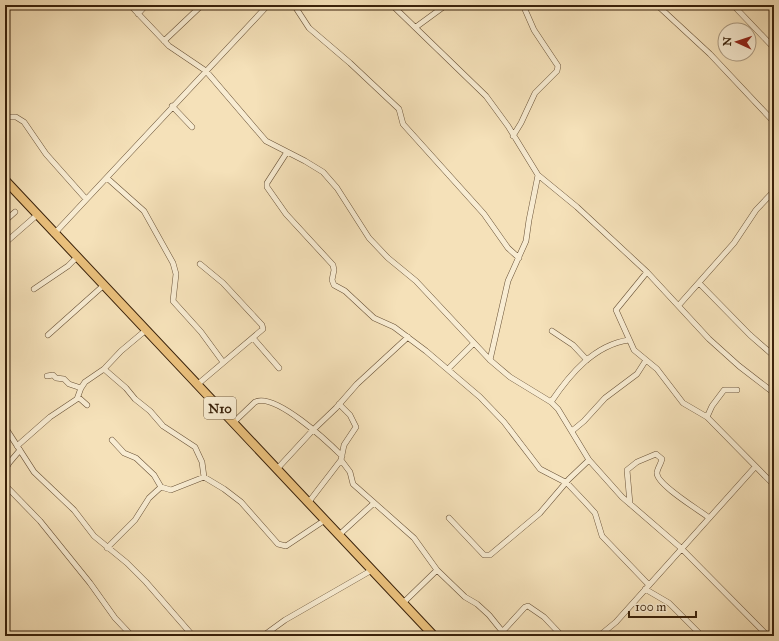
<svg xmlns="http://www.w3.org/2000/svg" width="779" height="641" viewBox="0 0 779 641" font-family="'IM FELL Great Primer',serif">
<rect width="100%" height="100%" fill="#f5e1b9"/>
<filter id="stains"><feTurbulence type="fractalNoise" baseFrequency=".005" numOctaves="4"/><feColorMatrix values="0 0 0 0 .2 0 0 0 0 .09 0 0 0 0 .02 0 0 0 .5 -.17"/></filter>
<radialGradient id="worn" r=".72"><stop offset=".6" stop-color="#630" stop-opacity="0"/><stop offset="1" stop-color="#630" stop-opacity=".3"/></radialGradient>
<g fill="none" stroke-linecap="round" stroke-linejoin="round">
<defs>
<path id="minor" d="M130 5 169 46 206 71 266 141 305 161 323 172 337 188 369 238 388 258 416 281 490 360 510 377 551 402 558 409 589 460 622 497 681 548 768 636
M294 5 309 28 350 63 399 109 403 124 484 214 508 248 519 258
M392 5 486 96 508 126 538 175 577 207 647 272 616 310 634 350 657 369 683 403 707 417 774 485
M657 5 710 54 774 122
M733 5 774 48
M138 14 146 5
M416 27 446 5
M164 41 202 5
M172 106 192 127
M5 117H16L24 122 46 154 86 199
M513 136 521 123 535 93 557 71 558 66 534 30 523 5
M287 152 267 183V187L286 214 333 265 334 270 332 280 334 285 345 291 374 318 394 327 426 351 480 397 504 422 540 469 567 483 585 502 595 513 602 536 648 584
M107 178 144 211 173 263 176 274 173 301 201 332 223 362
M5 221 15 212
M54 234 268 5
M5 243 37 215
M647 272 709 339 739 366 774 393
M700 284 750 335 774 356
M34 289 68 266 77 257
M679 305 734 243 756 210 774 191
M552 331 573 345 587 360
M48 335 104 285
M253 338 279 368
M490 360 508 281 526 241 529 220 538 175
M104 369 126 388 135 399 150 411 163 426 195 447 202 462 204 477 224 489 241 502 278 544 286 546 325 520
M448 369 474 343
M47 376 53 375 56 378 64 379 69 384 81 388
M198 384 263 329 262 325 223 283 200 264
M78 397 87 405
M551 402C570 374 594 345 629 340
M707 417 712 406 724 390H737
M233 423 255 402C275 392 328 442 342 456
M5 427 34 472 74 510 94 536 127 563 146 582 193 636
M572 431 584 421 605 398 637 374 646 360
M112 440 124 453 136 458 154 475 161 487
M17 446 50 417 77 399 81 388 85 382 104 369 121 351 146 330
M341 460 350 472 353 484 414 538 437 570 403 603
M277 469 313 430 336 408 357 384 408 337
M5 470 9 463 20 450
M5 485 40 521 90 583 115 618 132 636
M308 503 341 460 344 445 356 427 350 415 339 404
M630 504 627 470 637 462 656 454 662 459C661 464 657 469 657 473 656 484 699 510 708 517
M449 518 484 555H490L540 513 569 479 589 460
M339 535 374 503
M107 548 135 520 149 498 161 487 171 490 204 477
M437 570 465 597 477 604 489 615 506 636
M645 589 669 603 702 636
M503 631 525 607 528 606 544 617 562 636
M263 636 285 620 372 570
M599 636 616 622 755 467"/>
<path id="primary" d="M5 180 434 636"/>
</defs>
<use href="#minor" stroke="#685136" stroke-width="6"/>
<use href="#primary" stroke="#39210a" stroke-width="10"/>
<use href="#minor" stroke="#f8ecd2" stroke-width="5"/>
<use href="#primary" stroke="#eac07c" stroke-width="8"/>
</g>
<g text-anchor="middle" stroke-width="3" stroke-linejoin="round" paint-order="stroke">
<rect fill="#f8ecd2" stroke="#725e46" stroke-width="1" x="204" y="397" width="32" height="22" rx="3"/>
<g font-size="13" font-weight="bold" fill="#39210a">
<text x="220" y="413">N10</text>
</g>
</g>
<rect width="779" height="641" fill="none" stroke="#f5e1b9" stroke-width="20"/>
<rect x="6" y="6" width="767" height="629" fill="none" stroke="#39210a" stroke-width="2"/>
<rect x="10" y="10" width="759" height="621" fill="none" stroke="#39210a"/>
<g transform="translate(737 42) rotate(273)"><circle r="19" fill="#f8ecd2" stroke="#ac9b82"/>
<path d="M0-3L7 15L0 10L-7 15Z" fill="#8f2418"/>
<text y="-6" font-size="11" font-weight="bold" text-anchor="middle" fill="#39210a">N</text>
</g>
<path d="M629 611v6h67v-6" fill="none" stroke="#39210a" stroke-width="2"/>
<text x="635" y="611" font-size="12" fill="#39210a" stroke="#f8ecd2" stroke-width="3" paint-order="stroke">100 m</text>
<rect width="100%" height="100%" filter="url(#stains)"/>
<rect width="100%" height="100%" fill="url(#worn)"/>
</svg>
